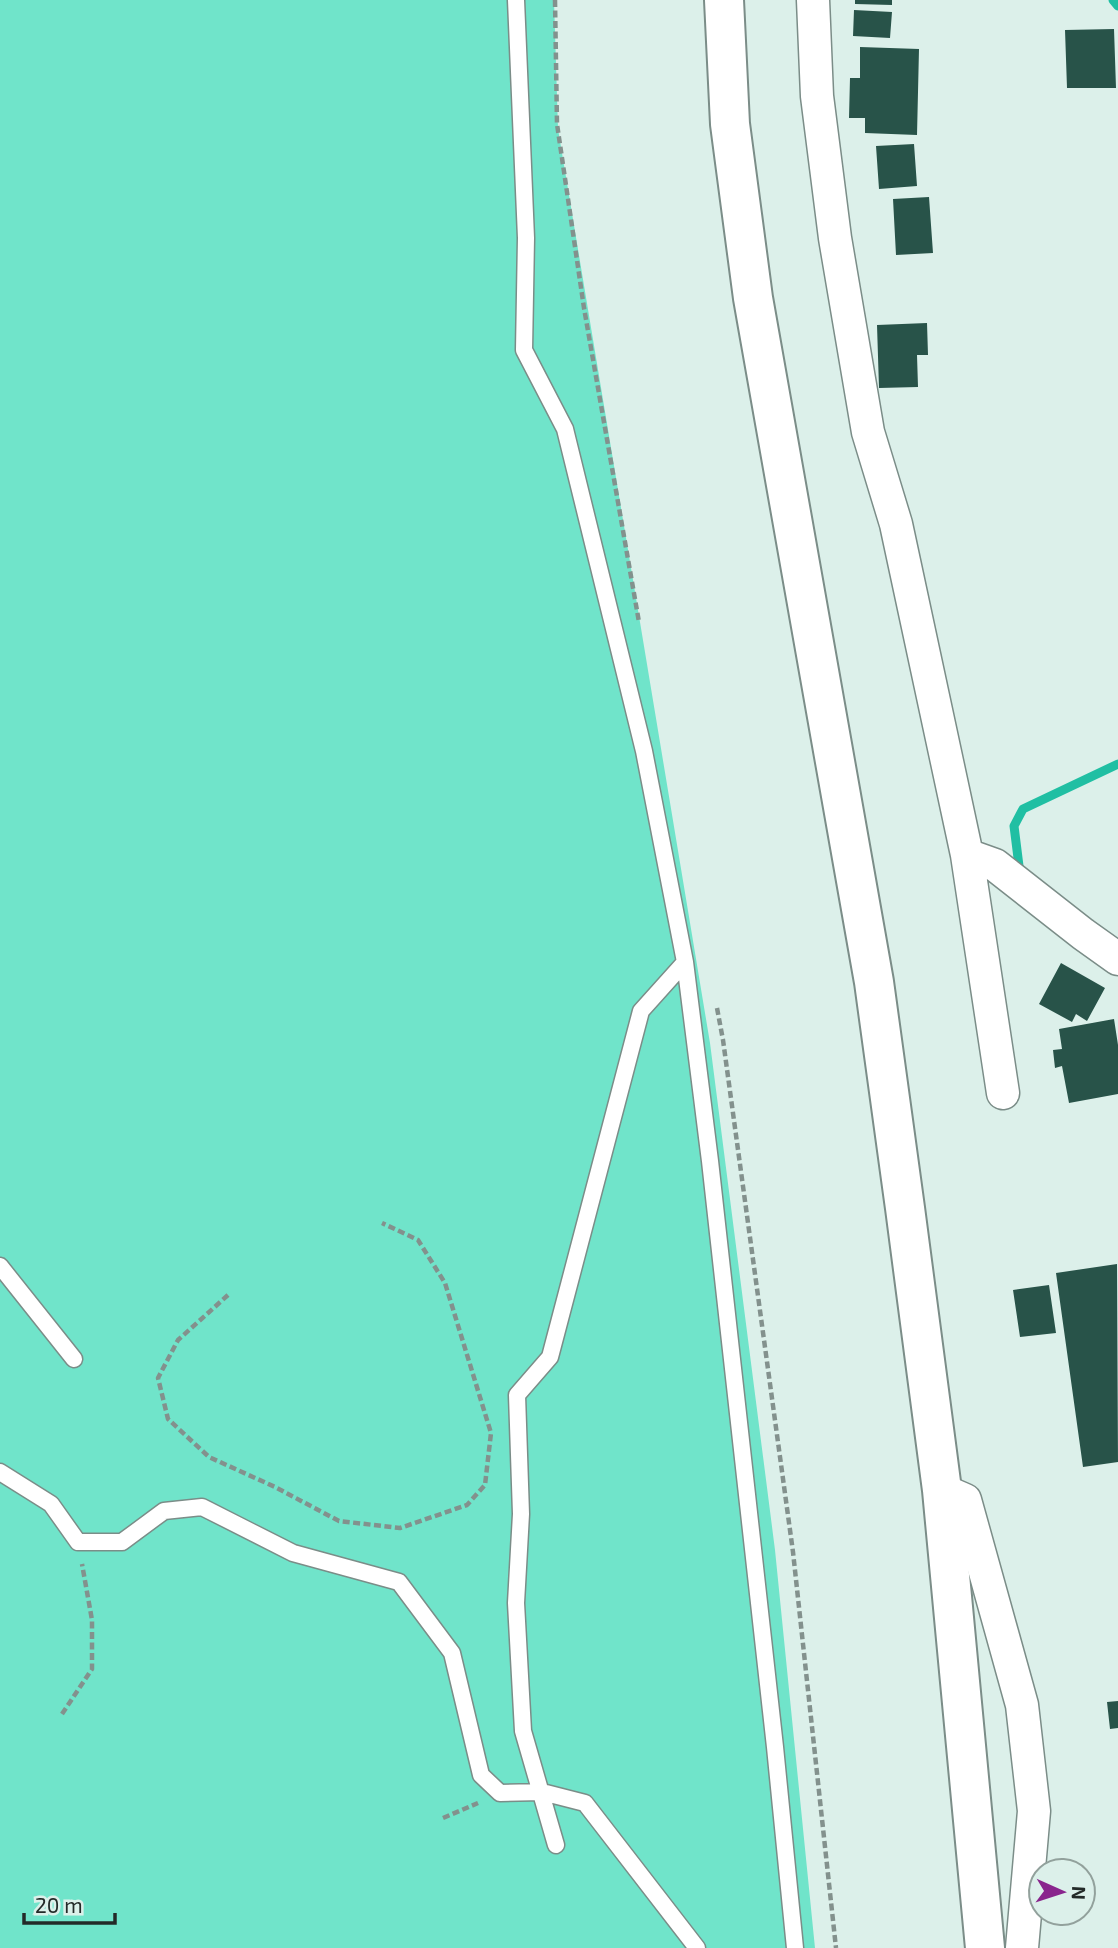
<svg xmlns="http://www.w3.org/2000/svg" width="1118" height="1948" viewBox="0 0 1118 1948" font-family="'Exo 2',sans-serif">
<rect width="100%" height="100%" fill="#dcf0ea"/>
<path fill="#70e4ca" d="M0 0H554L558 129 710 1043 775 1550 815 1948H0Z"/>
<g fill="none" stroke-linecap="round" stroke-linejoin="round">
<path stroke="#20bfa3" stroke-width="9" d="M1113 0 1118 6
M1020 874 1014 826 1023 809 1118 764"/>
</g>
<path fill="#285349" d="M855 0H892V5L855 4Z
M854 10 892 12 890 38 853 36Z
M1114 29 1116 88H1067L1065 30Z
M860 47 919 49 917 135 865 133V118H849L850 78H860Z
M914 144 917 186 879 189 876 146Z
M929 197 933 253 896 255 893 199Z
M927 323 928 355H917L918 387 879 388 877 325Z
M1061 963 1105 988 1087 1021 1076 1014 1072 1022 1039 1004Z
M1114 1019 1118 1045V1094L1069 1103 1062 1066 1055 1068 1053 1050 1062 1049 1059 1029Z
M1117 1264 1118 1462 1083 1467 1056 1273Z
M1049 1285 1056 1333 1020 1337 1013 1290Z
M1118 1701V1728L1110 1729 1107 1702Z"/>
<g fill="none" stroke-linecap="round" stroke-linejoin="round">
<defs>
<path id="lane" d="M516 0 526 238 524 350 565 429 644 751 685 962 710 1161 775 1747 795 1948
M0 1266 74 1359
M0 1472 51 1504 78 1542H122L164 1511 202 1507 293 1553 399 1582 452 1653 481 1775 500 1793 542 1792 585 1803 697 1948
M556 1845 523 1731 516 1603 521 1514 517 1395 550 1357 641 1011 685 962"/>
<path id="street" d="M813 0 817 96 835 238 868 432 896 524 967 855 1003 1093
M967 855 995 865 1083 934 1118 959
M942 1490 965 1500 1022 1705 1034 1811 1022 1948"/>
<path id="secondary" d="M724 0 730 124 753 298 874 982 905 1208 942 1490 985 1948"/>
</defs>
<use href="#lane" stroke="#7b8d88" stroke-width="19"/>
<use href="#street" stroke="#7b8d88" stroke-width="35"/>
<use href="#secondary" stroke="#7b8d88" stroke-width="42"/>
<path stroke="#83918d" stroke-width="4.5" stroke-dasharray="7 3.5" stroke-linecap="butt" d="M555 0 557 124 584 308 639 622
M717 1008 723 1040 793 1552 836 1948
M228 1295 178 1340 158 1378 168 1419 209 1457 275 1487 339 1521 400 1528 467 1505 485 1485 491 1433 445 1283 418 1240 382 1223
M62 1714 92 1669V1620L82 1564
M443 1818 478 1803"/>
<use href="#lane" stroke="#fff" stroke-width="16"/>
<use href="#street" stroke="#fff" stroke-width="32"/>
<use href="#secondary" stroke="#fff" stroke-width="38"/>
</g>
<g transform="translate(1062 1892) rotate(93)"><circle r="33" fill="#dcf0ea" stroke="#92a19c" stroke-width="2"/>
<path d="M0-5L12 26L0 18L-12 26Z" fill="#89258d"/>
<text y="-10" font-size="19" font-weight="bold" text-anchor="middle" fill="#232a28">N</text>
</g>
<path d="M24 1913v10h91v-10" fill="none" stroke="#232a28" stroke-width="3.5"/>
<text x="35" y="1913" font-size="21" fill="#232a28" stroke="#dcf0ea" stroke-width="5" paint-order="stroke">20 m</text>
</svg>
